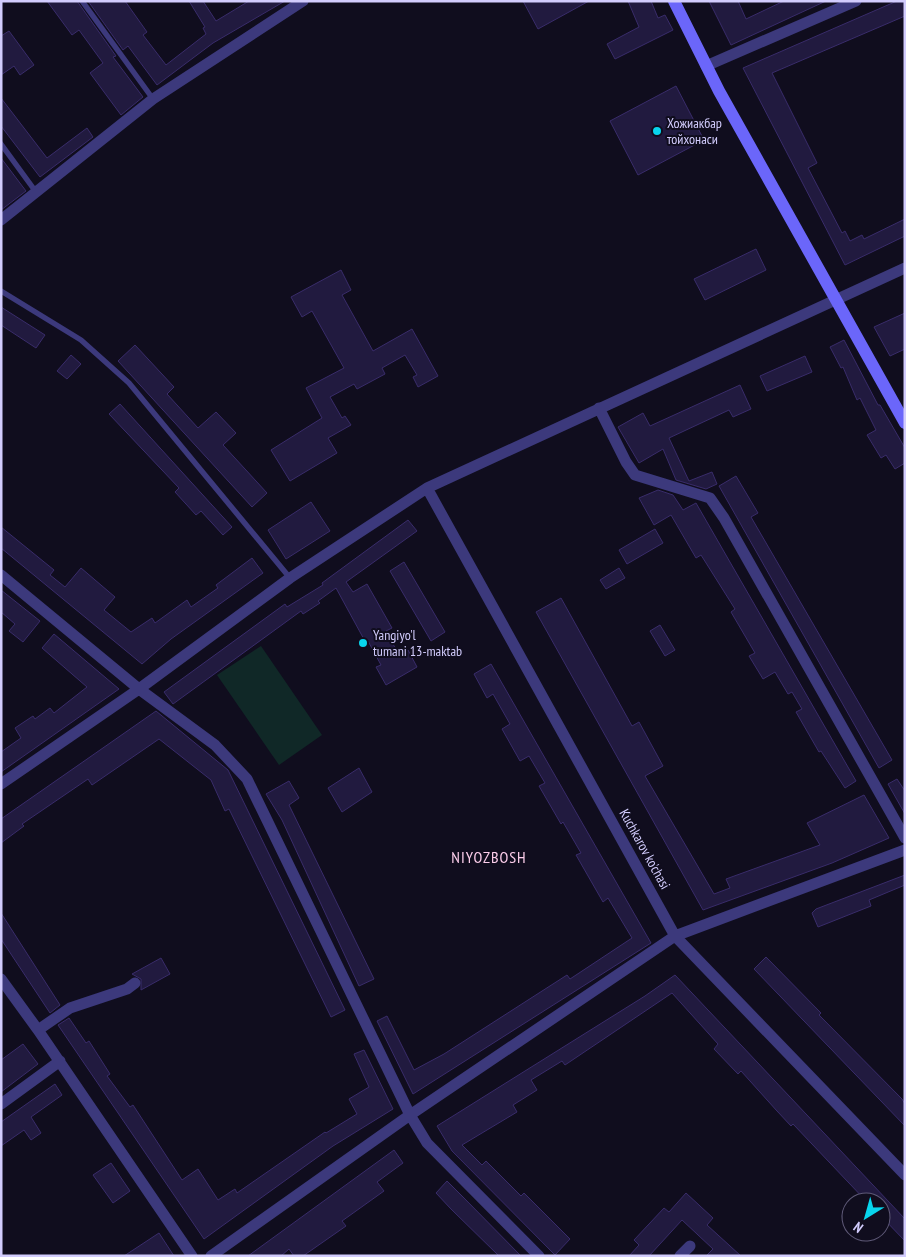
<svg xmlns="http://www.w3.org/2000/svg" width="906" height="1257" viewBox="0 0 906 1257" font-family="'PT Sans Narrow',sans-serif">
<rect width="100%" height="100%" fill="#100d1e"/>
<path fill="#102827" d="M261 646 322 735 279 765 217 675Z"/>
<path fill="#211a3f" stroke="#392c6a" d="M47 1H77L116 56 113 57 143 97 121 115 90 73 103 63 79 30 72 35Z
M88 1H125L147 32 143 35 166 65 206 34 203 28 205 27 189 1H203L216 21 249 1H285L213 43 157 85 128 46 123 50Z
M523 1H589L538 29Z
M628 1H651L658 18 665 15 673 30 615 59 607 44 639 27Z
M709 1H738L746 19 784 1H826L731 45Z
M897 1H905V16L772 73 817 163 808 168 842 233 845 231 850 241 862 235 864 239 905 219V236L845 265 743 68Z
M9 31 34 65 20 75 14 66 1 75V36Z
M676 86 704 140 638 175 610 121Z
M1 98 47 158 87 128 93 137 40 177 1 126Z
M1 158 26 191 1 210Z
M756 249 766 270 705 300 694 279Z
M341 270 351 290 342 295 373 351 412 329 438 376 418 387 413 377 417 375 405 355 382 368 385 374 357 389 354 384 330 397 342 418 345 416 351 425 328 438 337 453 290 481 271 450 322 418 306 388 344 368 312 311 302 317 291 297Z
M1 307 45 335 36 348 1 325Z
M905 313V349L890 356 874 327Z
M844 340 878 405H880L905 448V463L895 469 886 455 881 458 867 435 876 430 860 398 857 400 843 367 841 368 830 347Z
M135 345 174 387 167 394 198 428 216 412 236 433 223 445 267 493 252 507 118 361Z
M71 355 81 364 67 379 57 371Z
M805 356 812 372 767 391 760 376Z
M740 385 751 409 733 417 729 410 669 438 689 481 712 472 717 484 706 489 676 480 663 449 639 463 618 427 643 413 650 426Z
M120 404 232 527 223 535 201 511 196 515 175 492 179 488 109 414Z
M736 476 758 513 751 517 892 760 879 768 719 486Z
M658 490 673 495 683 510 696 503 856 781 845 788 821 751 819 752 796 712 802 709 792 692 788 694 775 672 763 679 749 656 755 653 731 612 735 609 701 555 696 558 671 515 654 525 639 498Z
M311 502 330 531 286 559 268 530Z
M408 520 417 531 346 582 353 592 367 584 392 628 386 631 399 655 408 650 417 667 386 685 376 667 381 665 368 641 366 643 336 588 318 601 320 603 303 614 301 611 173 704 164 692 285 604 287 607 323 585 322 583Z
M1 527 54 570 50 575 65 587 81 568 115 597 104 610 131 632 152 618 155 623 187 600 191 607 218 588 216 585 252 558 263 573 171 639 142 664 1 548Z
M655 529 663 543 627 564 619 550Z
M404 562 445 632 431 641 390 571Z
M619 568 625 578 606 589 600 580Z
M1 590 40 621 23 642 9 631 15 624 1 612Z
M561 598 632 726 639 722 663 766 645 776 714 894 730 888 726 879 820 845 807 823 864 795 889 838 832 863 703 910 536 612Z
M660 625 675 650 665 656 650 631Z
M54 634 119 689 1 772V752L21 738 15 728 33 716 35 719 50 708 54 713 87 687 42 648Z
M491 664 651 943 413 1094 377 1021 387 1016 414 1070 444 1054 567 975 570 979 632 938 608 898 603 902 576 855 581 853 563 822 561 824 539 786 545 783 529 756 520 761 502 729 510 724 493 694 487 698 474 674Z
M156 711 228 770 345 1010 331 1017 229 809 225 811 211 780 159 739 92 785 88 779 22 824 24 826 1 843V819Z
M359 768 372 792 342 812 328 788Z
M897 779 905 791V814L888 784Z
M289 781 299 798 289 805 374 979 359 986 282 820 266 794Z
M905 875V885L869 900 871 906 818 927 812 913 816 909Z
M1 913 60 1005 50 1013 1 939Z
M766 957 821 1013 819 1015 902 1099 905 1104V1126L754 969Z
M161 958 170 974 141 990V979L132 974Z
M675 975 905 1219V1241L881 1216V1201L867 1202 793 1124 791 1126 777 1111 741 1071 738 1074 714 1049 718 1044 672 993 565 1065 562 1061 531 1080 537 1090 513 1105 517 1112 462 1145 482 1165 486 1161 521 1196 524 1193 570 1239 555 1255 452 1151 437 1126 645 996Z
M69 1018 86 1043 89 1041 110 1074 107 1076 130 1107 133 1105 182 1180 198 1169 218 1200 235 1189 237 1193 325 1132 326 1133 357 1114 349 1099 369 1087 354 1054 364 1050 393 1109 333 1146 204 1239 58 1025Z
M23 1044 38 1064 1 1092V1060Z
M55 1084 62 1095 31 1117 41 1133 31 1140 24 1130 1 1146V1122Z
M394 1150 403 1163 377 1182 384 1191 342 1221 346 1226 303 1256H294L289 1249 281 1256H248Z
M111 1163 130 1191 113 1203 93 1175Z
M447 1181 463 1197 521 1256H499L451 1209 436 1193Z
M686 1193 713 1218 707 1225 741 1256H706L713 1249 682 1220 649 1256H629L639 1245 634 1240 664 1208 669 1212Z
M159 1233 174 1256H124Z"/>
<g fill="none" stroke-linecap="round" stroke-linejoin="round">
<path stroke="#3c397c" stroke-width="5.5" d="M82 1 153 99
M1 144 36 192
M1 291 81 340 129 383 290 578"/>
<path stroke="#3c397c" stroke-width="11" d="M706 66 856 1
M1 220 153 99 303 1
M599 408 626 462 635 475 710 498 724 518 905 838
M427 488 675 936 905 1175
M1 575 139 689 215 745 247 779 410 1115 427 1143 539 1256
M1 784 139 689 290 578 427 488 905 268
M1 979 38 1030 192 1256
M38 1030 70 1008 127 989 135 983
M1 1104 60 1061
M211 1256 410 1115 675 936 905 850
M680 1256 690 1246"/>
<path stroke="#6b66fa" stroke-width="12" d="M674 1 719 91 905 423"/>
</g>
<g fill="#08d5ed" stroke="#100d1e" stroke-width="2">
<circle cx="657" cy="131" r="5"/>
<circle cx="363" cy="643" r="5"/>
</g>
<g text-anchor="middle" stroke-width="4" stroke-linejoin="round" paint-order="stroke">
<g font-size="14" fill="#d2ccfd" stroke="#100d1e" text-anchor="start">
<text x="667" y="128">Хожиакбар<tspan x="667" dy="16">тойхонаси</tspan></text>
<text x="373" y="640">Yangiyo'l<tspan x="373" dy="16">tumani 13-maktab</tspan></text>
</g>
<g font-size="14" fill="#d2ccfd" stroke="#100d1e">
<text transform="translate(645 849) rotate(61)" y="5">Kuchkarov ko'chasi</text>
</g>
<g font-size="16" letter-spacing="1" fill="#fdceec" stroke="#100d1e">
<text x="489" y="863">NIYOZBOSH</text>
</g>
</g>
<rect width="906" height="1257" fill="none" stroke="#d2ccfd" stroke-width="5"/>
<g transform="translate(866 1217) rotate(217)"><circle r="24" fill="#100d1e" stroke="#5e5977"/>
<path d="M0-4L9 19L0 12L-9 19Z" fill="#08d5ed"/>
<text y="-8" font-size="14" font-weight="bold" text-anchor="middle" fill="#d2ccfd">N</text>
</g>
</svg>
